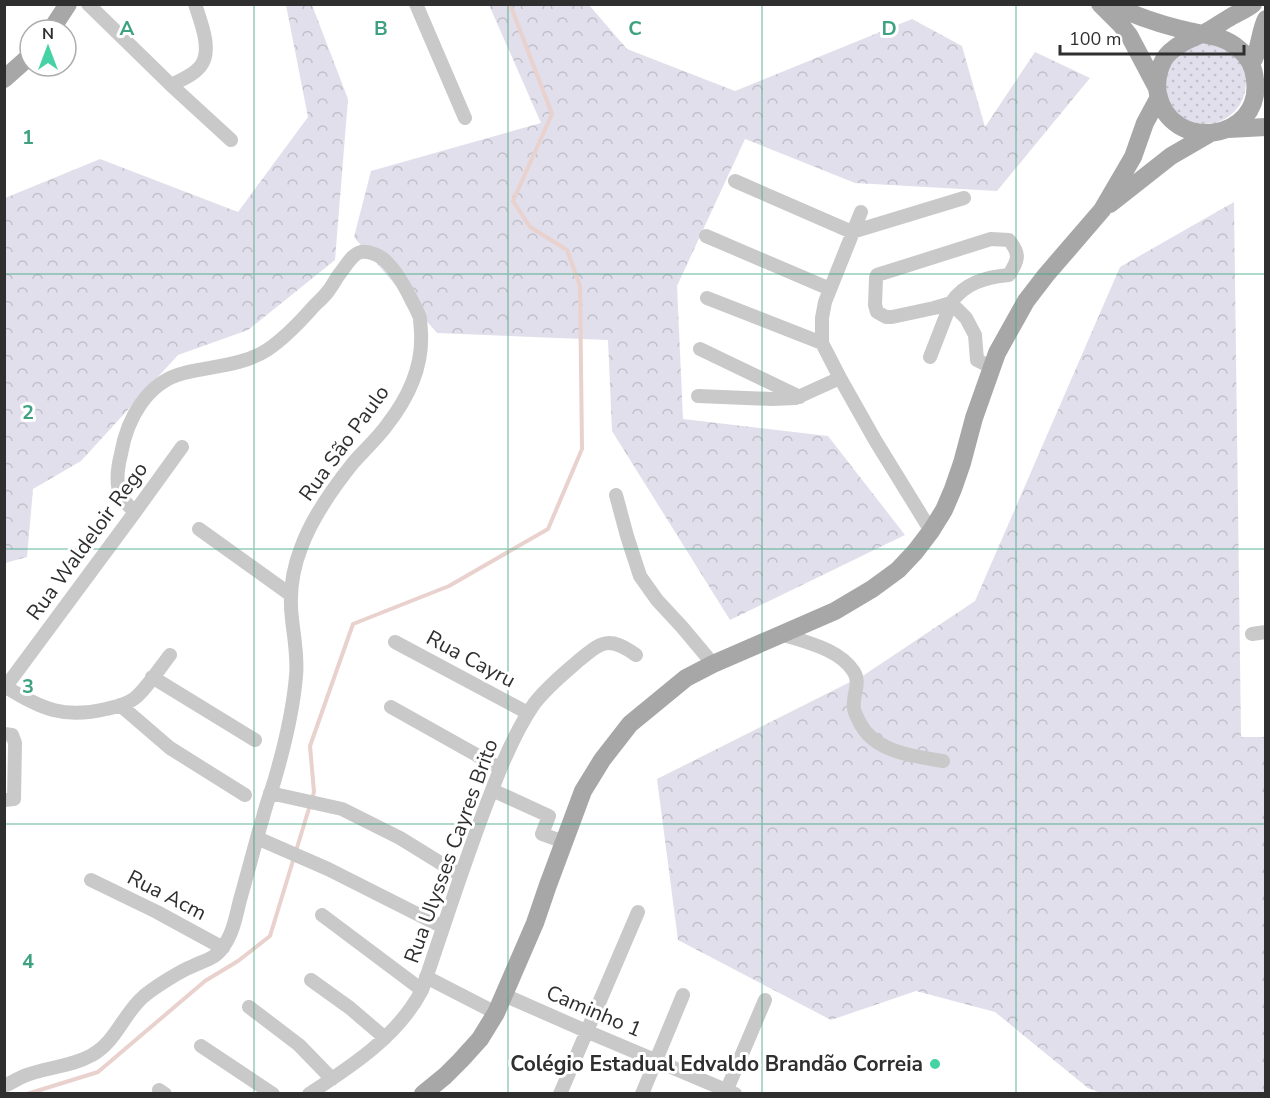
<svg xmlns="http://www.w3.org/2000/svg" width="1270" height="1098" viewBox="0 0 1270 1098" font-family="'Nunito Sans',sans-serif">
<defs>
<pattern id="grass-dots" width="8" height="8" patternUnits="userSpaceOnUse" patternTransform="scale(1.5)"><rect width="8" height="8" fill="#e1dfeb"/><path d="M2 2h.1M6 6h.1" fill="none" stroke="#c1c0ca" stroke-width="1.8" stroke-linecap="round"/></pattern>
<pattern id="forest-crowns" width="20" height="18" patternUnits="userSpaceOnUse" patternTransform="scale(1.5)"><rect width="20" height="18" fill="#e1dfeb"/><path d="M2 6a3 3 0 1 1 6 0M12 15a3 3 0 1 1 6 0" fill="none" stroke="#c1c0ca"/></pattern>
</defs>
<rect width="100%" height="100%" fill="#fff"/>
<path fill="url(#grass-dots)" d="M1164 83a41 41 0 1 1 82 0a41 41 0 1 1-82 0Z"/>
<path fill="url(#forest-crowns)" d="M286 5H312L348 99 335 260 248 330 178 355 81 461 33 489 27 557 5 563V198L100 159 238 212 308 117Z
M489 5H589L627 49 735 91 912 19 962 46 985 127 1035 52 1090 78 997 191 855 183 745 139 677 286 683 419 828 436 905 535 730 620 612 431 608 340 437 333 354 237 371 171 541 123Z
M1234 202 1241 737H1266L1265 1093H1101L1088 1088 995 1012 916 991 831 1020 678 940 657 779 864 675 975 601 1120 267Z"/>
<g fill="none" stroke-linecap="round" stroke-linejoin="round">
<path stroke="#e9d1cd" stroke-width="4" d="M27 1094 98 1072 205 981 238 961 270 936 314 792 310 746 353 624 449 586 548 529 582 449 580 286 567 250 530 227 513 201 552 114 510 4"/>
<path stroke="#c9c9c9" stroke-width="14" d="M88 4 171 85 231 140
M416 4 465 118
M171 85C181 80 196 74 202 64 212 48 200 20 195 4
M735 181 852 232 964 198
M861 212 825 302 822 318V343L840 378 875 440 931 531
M706 236 830 289
M707 298 822 343
M700 349 800 397
M930 357 951 303C964 283 986 277 1009 275 1018 260 1021 255 1009 240L991 239 877 275 876 278 875 305 877 312 886 317H892L934 308 951 303 966 318 975 335 977 360 993 368
M698 396 772 399 796 398 840 378
M616 495 627 536 640 576 657 600 682 627 713 664
M199 529 291 595
M781 634C805 642 840 649 854 672 861 684 852 695 854 708 854 712 857 717 859 721 873 752 913 756 943 761
M1252 634 1266 632
M395 642 528 713
M152 677 255 740
M6 687C41 709 64 719 106 709 114 707 125 705 132 700 142 695 162 665 170 655
M4 689 135 512 182 447
M120 705 170 748 245 795
M391 707 500 768
M4 734 12 735 15 743 14 799 4 800
M492 790 549 816 542 834 564 842
M270 793 342 809 400 838 460 875
M257 838 328 869 443 927
M91 880 157 912 223 948
M322 915 422 990
M426 977 496 1013
M311 980 350 1008 385 1038
M504 995 586 1031 735 1094
M249 1007 299 1045 332 1079
M201 1046 273 1094
M4 1086C11 1083 17 1079 24 1076 46 1067 71 1067 92 1055 116 1042 123 1014 144 996 155 987 180 971 193 966 205 960 215 959 223 947 233 934 236 916 240 900 248 872 255 844 263 817 266 805 270 794 274 782 284 748 293 712 296 676 298 657 294 638 292 619 289 595 292 571 301 548 312 517 333 488 353 463 364 450 377 439 387 425 408 398 423 368 421 333 421 331 420 320 420 318 418 312 414 305 411 299 404 285 394 267 382 258 377 254 367 251 361 252 352 254 346 266 341 272 336 278 333 285 329 290 325 296 319 301 314 306 300 322 285 338 267 350 242 366 212 366 184 373 147 382 127 419 121 454 118 466 115 484 121 496 124 502 131 508 135 512
M159 1090 165 1094
M309 1094C352 1066 398 1036 422 990 445 923 466 856 492 790 503 761 516 730 534 704 546 688 562 675 577 662 601 642 608 635 636 655
M560 1094 638 912
M642 1094 683 995
M725 1094 765 1000"/>
<path stroke="#a7a7a7" stroke-width="18" d="M1100 4 1121 25 1129 35 1157 88
M1111 4C1133 15 1156 23 1180 29 1201 35 1222 34 1239 49 1249 57 1254 68 1255 80 1263 141 1170 154 1158 94 1155 80 1160 61 1170 52 1180 43 1190 39 1202 34 1212 30 1220 23 1229 18 1237 13 1246 10 1253 4
M51 30 68 4
M1251 64C1260 52 1259 33 1266 19
M4 79 30 56
M1228 129 1266 127
M1110 204 1171 156 1209 134
M423 1094 445 1076 461 1060 480 1039 496 1013 535 923 548 885 583 791 602 760 630 724 686 678 713 664 835 611 872 589 898 570 915 552 931 531 944 510 953 489 962 463 974 418 997 353 1026 301 1046 275 1102 210 1133 157 1145 123 1159 97"/>
</g>
<path fill="none" stroke="#3ea282" stroke-width="1.5" stroke-opacity="0.55" d="M254 4V1094M508 4V1094M762 4V1094M1016 4V1094M4 274H1266M4 549H1266M4 824H1266"/>
<circle fill="#45d3a5" stroke="#fff" stroke-width="2" cx="935" cy="1064" r="6"/>
<g text-anchor="middle" stroke-width="6" stroke-linejoin="round" paint-order="stroke">
<g font-size="21" fill="#2f2f2f" stroke="#fff">
<text transform="translate(344 443) rotate(-54)" y="7">Rua São Paulo</text>
<text transform="translate(87 541) rotate(-54)" y="7">Rua Waldeloir Rego</text>
<text transform="translate(471 659) rotate(28)" y="7">Rua Cayru</text>
<text transform="translate(451 851) rotate(-70)" y="7">Rua Ulysses Cayres Brito</text>
<text transform="translate(167 895) rotate(27)" y="7">Rua Acm</text>
<text transform="translate(594 1011) rotate(23)" y="7">Caminho 1</text>
</g>
<g font-size="21" font-weight="bold" fill="#2f2f2f" stroke="#fff" text-anchor="end">
<text x="923" y="1071">Colégio Estadual Edvaldo Brandão Correia</text>
</g>
</g>
<g font-size="20" text-anchor="middle" font-weight="bold" fill="#3ea282" stroke="#fff" stroke-width="6" stroke-linejoin="round" paint-order="stroke">
<text x="127" y="35">A</text>
<text x="381" y="35">B</text>
<text x="635" y="35">C</text>
<text x="889" y="35">D</text>
<text x="28" y="144">1</text>
<text x="28" y="419">2</text>
<text x="28" y="693">3</text>
<text x="28" y="968">4</text>
</g>
<rect width="1270" height="1098" fill="none" stroke="#2f2f2f" stroke-width="12"/>
<g transform="translate(48 48)"><circle r="28" fill="#ffffff" stroke="#acacac" stroke-width="1.5"/>
<path d="M0-4.5L10 22L0 15L-10 22Z" fill="#45d3a5"/>
<text y="-9" font-size="16" font-weight="bold" text-anchor="middle" fill="#2f2f2f">N</text>
</g>
<path d="M1060 45v9h184v-9" fill="none" stroke="#2f2f2f" stroke-width="3"/>
<text x="1069" y="45" font-size="18" fill="#2f2f2f" stroke="#ffffff" stroke-width="4.5" paint-order="stroke">100 m</text>
</svg>
